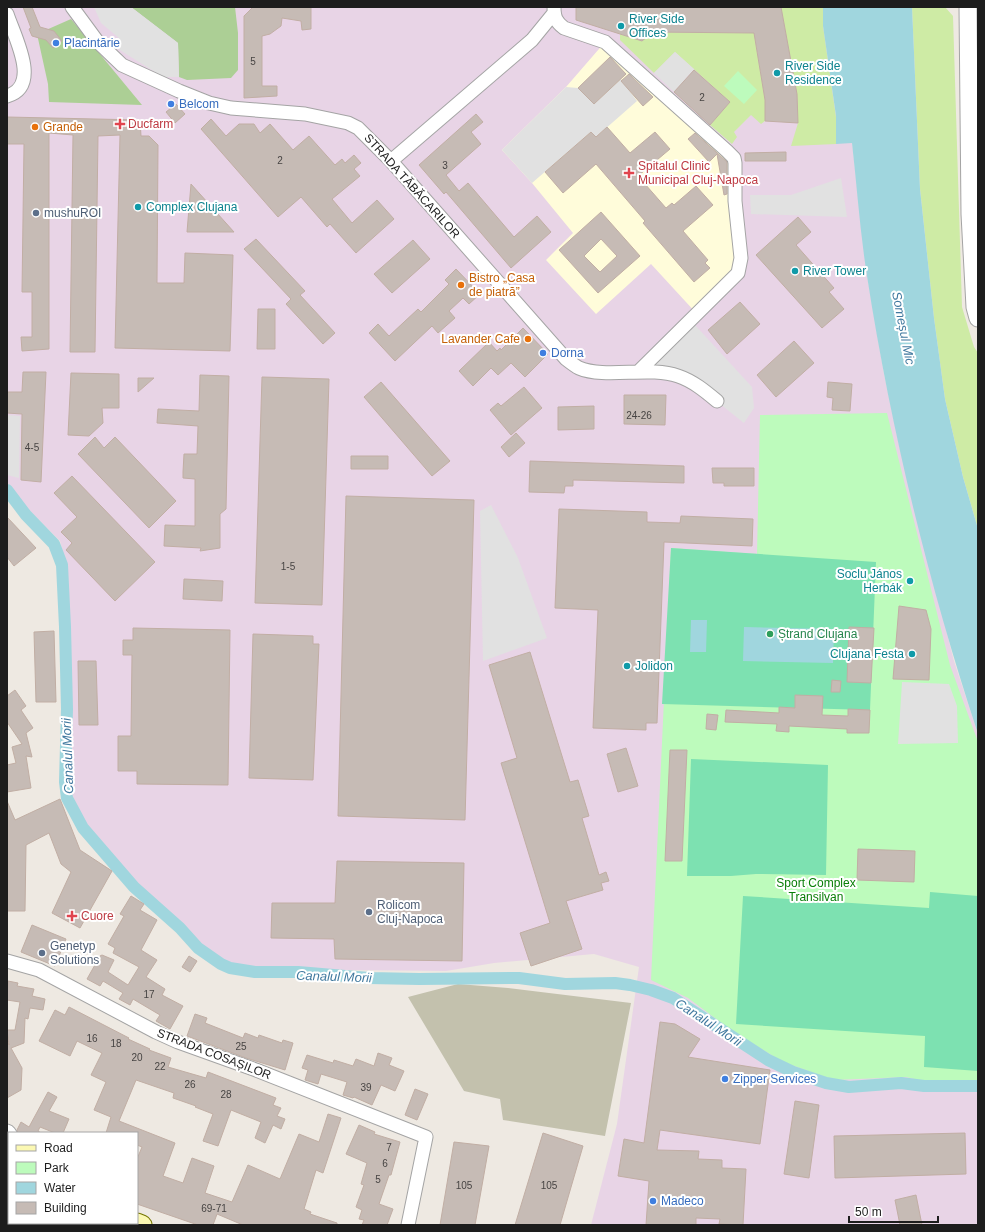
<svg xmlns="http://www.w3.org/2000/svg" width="985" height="1232" viewBox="0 0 985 1232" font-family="Arial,sans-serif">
<rect width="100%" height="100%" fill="#eee9e2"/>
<path fill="#e8d4e6" d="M7 7H823V26L836 117V143L852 142 867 275 884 374 900 449 954 661 978 734V1225H591L617 1124 639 967 594 954 494 963 446 971 256 969 230 964 200 946 181 925 135 884 84 822 71 792V677L66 565 60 541 26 507 7 482Z"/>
<path fill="#fffcda" d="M605 42 734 158 738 273 697 314 651 264 596 314 546 260 573 233 532 183 502 150 566 87Z"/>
<path fill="#c3c1ad" d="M458 984 508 988 631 1003 605 1136 503 1120 500 1099 464 1091 408 997Z"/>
<path fill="#ceeba5" d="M781 7H823V26L836 117V144L791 146 798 123 797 94Z
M912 7H945L953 16 962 307 974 347 978 353V529L963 477 945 399 934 318 920 189Z
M648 32 754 33 765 100V121L761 124 751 115 734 132 737 137 732 144 710 125 730 102 675 52 654 73 620 40V34L642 41 648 36Z"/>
<path fill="#accf95" d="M131 7H235L238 33V70L231 78 187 80 179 77 178 43Z
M71 19 142 105 49 102 48 84 37 34Z"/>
<path fill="#bdfbbc" d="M738 71 757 90 744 104 724 86Z
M887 413 950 665 978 742V1081H923L906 1077 834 1080 783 1062 735 1033 688 998 651 980 671 548 757 554 760 415Z"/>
<path fill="#7de1b1" d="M671 548 876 562 870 710 662 704Z
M691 759 828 765 826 875 756 874 731 876H687Z
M930 892 978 896V1071L924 1067 925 1036 736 1024 743 896 929 908Z"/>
<path fill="#e1e1e1" d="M94 7H131L178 43 179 77H163L115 47 119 38 101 23Z
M675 52 694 69 674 92 654 73Z
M621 79 637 101 596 137 591 132 532 183 502 150 566 87 578 88 594 104Z
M841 178 847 217 751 214 750 195H791Z
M695 325 752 387 754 408 744 423 691 381 647 372Z
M7 415 20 416 19 478 7 475Z
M491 505 518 558 547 638 483 661 480 511Z
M902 682 949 684 957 706 958 743 898 744Z"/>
<path fill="#a0d6de" d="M823 7H912L920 189 934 318 945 399 963 477 978 529V734C929 585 891 431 867 276 860 232 857 187 852 143L836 144V116L823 26Z
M691 620H707L706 652H690Z
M744 627 834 629 833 663 743 661Z"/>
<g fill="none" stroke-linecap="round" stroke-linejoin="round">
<path stroke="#a0d6de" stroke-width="12" d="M7 490 26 515 54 544 62 565 65 627 67 709 65 782 67 798 83 828 134 887 180 928 198 948 221 964 230 968 255 972H298L369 978 419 979 519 978 565 984 615 983 630 985 651 990 673 998 768 1060 793 1072 826 1083 849 1087 901 1083 924 1086H978"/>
</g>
<path fill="#c6bbb5" stroke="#c1aea4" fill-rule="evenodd" d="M23 7H32L40 27 54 31 62 41 53 48 46 40 32 36 29 29 31 28Z
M253 7H311V29L302 30 301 21 282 18 281 26 270 34 262 36V86H277V96L244 98V16Z
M576 7H781L797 94 798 123 765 121V100L754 33 653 32 642 41 576 20Z
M610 57 626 74 594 104 578 88Z
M694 70 730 102 710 125 674 92Z
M629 74 653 97 643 106 621 81Z
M176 104 185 114 175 123 166 112Z
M476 114 483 122 471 132 481 144 446 175 459 191 468 183 514 237 537 216 551 232 511 268 446 192 444 194 419 165Z
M7 117 140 120 141 136H149L158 145 157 283H184L185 253 233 255 230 351 115 348 120 135 98 136 95 352H70L73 135 49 133V349L22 351 21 337H32V292H22L24 144H7Z
M211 119 226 136 239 124H254L260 133 270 124 293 150 309 136 335 165 342 159 345 163 354 155 361 163 354 169 360 176 332 199 352 223 377 200 394 219 356 253 330 224 327 227 301 197 278 217 201 129Z
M607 127 630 153 655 132 670 149 638 176 666 208 672 203 674 205 696 186 713 205 683 231 708 260 705 263 710 268 694 282 643 223 645 221 596 164 563 193 545 172 591 132 596 137Z
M695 133 727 162V194L724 195 717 154 709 162 688 139Z
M786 152V161H745V153Z
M191 184 234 232H187Z
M601 212 640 256 598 293 559 250ZM601 239 617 256 600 272 584 256Z
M798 217 811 232 796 245 834 288 829 292 844 309 822 328 756 255Z
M256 239 305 291 300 295 335 333 323 344 286 304 291 299 244 249Z
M413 240 430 259 392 293 374 274Z
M456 269 480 294 469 304 463 298 449 311 455 318 438 333 432 326 395 361 369 333 378 324 389 336 418 309 421 312 449 284 445 280Z
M740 302 760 324 727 354 708 330Z
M258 309H275V349H257Z
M523 328 548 354 525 377 511 363 498 375 491 368 473 386 459 371 489 342 497 351 500 348 501 350Z
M794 341 814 363 776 397 757 375Z
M23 372H46L41 482 21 480 22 414 7 413V392H22Z
M71 373 119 374V408H102L103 423 89 436 68 435Z
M200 375 229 376 226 509 220 514V548L200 551 201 548 164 546 165 525 195 526V479L183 478V472L184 454H197L198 426 157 423 158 409 199 411Z
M262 377 329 379 322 605 255 603Z
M138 378H154L138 392Z
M381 382 450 461 432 476 364 397Z
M828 382 852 384 850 411 832 410 833 398 827 397Z
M524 387 542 408 511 435 490 410 498 403 501 406Z
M624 395H666L665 425 624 424Z
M594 406V429L558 430V407Z
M516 433 525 443 509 457 501 447Z
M95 437 104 448 115 437 176 501 149 528 78 454Z
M351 456H388V469H351Z
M530 461 684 466V483L573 480V486H565L564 493 529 492Z
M712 468H754V486H724V483H713Z
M72 476 155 562 115 601 66 550 72 543 61 532 77 517 54 493Z
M346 496 474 500 465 820 338 816Z
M559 509 647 512V522L680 523 681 516 753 519 752 546 664 542 657 723H646V730L593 728 598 610 555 608Z
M7 517 36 548 14 566 7 557Z
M184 579 223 581 222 601 183 599Z
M899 606 926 610 931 629 929 680 893 679Z
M849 627 874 628 871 683 847 682Z
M133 628 230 630 228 785 137 784V771H118V736H131L132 655H123V640H133Z
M54 631 56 702H36L34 632Z
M253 634 313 636V644H319L313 780 249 778Z
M530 652 570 782 578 780 589 816 582 818 599 875 606 872 609 881 601 883 603 890 566 901 582 949 531 966 520 933 550 923 501 763 517 758 489 665Z
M78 661H96L98 725H79Z
M832 680 841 681 840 692H831Z
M15 690 26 706 21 710 33 728 26 733 32 757 26 756 31 788 7 792V765L16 763 12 747 22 744 7 722V696Z
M795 695 823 696 822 715 848 716V709L870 710 869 733H847V729L789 726V732L776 731 777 724 725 722 726 710 779 713V707L795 708Z
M707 714 718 715 716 730 706 729Z
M626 748 638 786 618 792 607 754Z
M670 750H687L682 861H665Z
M60 799 80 850 112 871 80 928 52 913 71 872 61 864 49 833 26 845 25 911H7V801L15 820Z
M858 849 915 851 914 882 857 880Z
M337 861 464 863 462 961 335 959 334 939 271 938 272 903H335Z
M131 896 144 904 140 910 157 920 141 950 157 960 146 977 165 989 162 995 183 1006 170 1029 156 1021 160 1015 133 999 130 1005 119 999 123 993 103 981 100 986 87 979 100 956 102 955 114 960 108 972 128 985 139 967 113 953 115 948 108 944 124 916 120 914Z
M32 925 66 939 55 966 21 952Z
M189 956 197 961 190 972 182 967Z
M8 981 18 983 17 986 34 989 32 996 45 999 43 1010 30 1008 28 1019 25 1018 24 1043 11 1048 22 1068 21 1090 7 1098V1041L9 1045 7 1030H15L20 1002 7 1000Z
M69 1007 129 1038 128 1039 150 1049 149 1050 171 1058 168 1067 206 1078 208 1072 276 1098 273 1105 281 1108 277 1116 285 1119 281 1129 273 1125 265 1143 255 1138 261 1122 231 1110 218 1146 203 1141 213 1114 195 1107 196 1106 173 1098 174 1093 136 1080 119 1121 175 1143 163 1176 183 1183 192 1158 214 1166 205 1193 232 1202 248 1165 280 1179 299 1134 319 1142 328 1114 341 1118 323 1173 316 1170 304 1209 311 1212 310 1214 337 1223V1225H243L217 1214 213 1225H198L137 1204V1159L142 1147 137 1145V1133H106L111 1117 94 1110 106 1082 91 1075 102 1053 77 1041 70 1056 39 1041 55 1010 65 1015Z
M195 1014 207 1018 205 1023 243 1038 245 1033 258 1038 259 1035 282 1043 283 1040 293 1043 285 1070 246 1058 187 1036Z
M660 1022 675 1024 700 1039 688 1057 770 1070 760 1144 660 1130 657 1150 699 1151 698 1159 722 1160V1168L746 1169 743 1225 719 1224 720 1219 696 1218V1225H646L649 1181 618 1176 624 1139 644 1143Z
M378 1053 392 1058 389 1065 404 1071 395 1091 381 1085 372 1105 354 1097 353 1098 343 1095 347 1082 321 1074 318 1084 305 1080 308 1070 302 1068 307 1055 333 1063 334 1060 353 1066 356 1059 374 1066Z
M415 1089 428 1094 417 1120 405 1115Z
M48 1092 57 1097 49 1111 69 1119 63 1133H55L40 1127 38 1131 41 1133H18L17 1130 21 1122 29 1127Z
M795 1101 819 1105 809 1178 784 1174Z
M359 1125 375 1132 374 1134 400 1142 391 1175H389L379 1204 393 1209 387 1225H362L364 1220 359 1219 362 1210 356 1207 364 1185 361 1184 367 1163 346 1154Z
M543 1133 583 1146 560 1225H515Z
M965 1133 966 1174 835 1178 834 1136Z
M454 1142 489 1146 475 1225H440Z
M916 1195 922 1225H900L895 1200Z"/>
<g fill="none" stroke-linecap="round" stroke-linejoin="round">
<defs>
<path id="minor" d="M72 7 97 41 122 65 179 91 209 103 231 108 305 114 348 123 358 128 391 161 566 359C570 362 575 366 579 368 605 379 650 366 678 376 693 381 705 391 717 401
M554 7C554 17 556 22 564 28L605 42 727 151 734 158 735 163V201L741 258 738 273 638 372
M7 14C14 36 42 86 7 96
M391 161 532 40 554 13
M7 961 39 970 156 1032 178 1042 256 1070 426 1137 408 1225"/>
<path id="tertiary" d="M968 7 970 214 975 307 978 318
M7 1133 9 1136"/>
<path id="secondary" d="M7 1170 9 1171
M7 1187H9
M137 1223 142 1225"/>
</defs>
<use href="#minor" stroke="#a4a4a4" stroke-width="15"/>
<use href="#tertiary" stroke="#a4a4a4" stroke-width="19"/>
<use href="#secondary" stroke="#757601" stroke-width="21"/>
<use href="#minor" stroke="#fff" stroke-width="13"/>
<use href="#tertiary" stroke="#fff" stroke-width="17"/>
<use href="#secondary" stroke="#fbf8b3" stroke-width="19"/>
</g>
<g fill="#0f9aa8" stroke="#fff" stroke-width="1.5">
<circle cx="621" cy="26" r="4"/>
<circle cx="777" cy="73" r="4"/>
<circle cx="138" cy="207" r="4"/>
<circle cx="795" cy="271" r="4"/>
<circle cx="910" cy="581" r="4"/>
<circle cx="912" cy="654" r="4"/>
<circle cx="627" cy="666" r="4"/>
</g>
<g fill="#3f7fe0" stroke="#fff" stroke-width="1.5">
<circle cx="56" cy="43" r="4"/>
<circle cx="171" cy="104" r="4"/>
<circle cx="543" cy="353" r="4"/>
<circle cx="725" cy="1079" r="4"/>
<circle cx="653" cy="1201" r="4"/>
</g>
<g fill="#e0444e" stroke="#fff" stroke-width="1.5">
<path d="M118 118h4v4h4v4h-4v4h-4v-4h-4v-4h4z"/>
<path d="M627 167h4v4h4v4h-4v4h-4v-4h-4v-4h4z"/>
<path d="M70 910h4v4h4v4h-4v4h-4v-4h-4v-4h4z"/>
</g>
<g fill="#e8710a" stroke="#fff" stroke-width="1.5">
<circle cx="35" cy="127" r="4"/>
<circle cx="461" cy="285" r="4"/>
<circle cx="528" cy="339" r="4"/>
</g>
<g fill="#5c6f8a" stroke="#fff" stroke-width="1.5">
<circle cx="36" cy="213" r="4"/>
<circle cx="369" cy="912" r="4"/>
<circle cx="42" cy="953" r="4"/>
</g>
<circle fill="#2e9e5b" stroke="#fff" stroke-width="1.5" cx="770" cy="634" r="4"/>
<g text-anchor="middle" stroke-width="4" stroke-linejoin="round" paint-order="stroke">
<g font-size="10" fill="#474443">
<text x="253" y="65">5</text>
<text x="702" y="101">2</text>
<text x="280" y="164">2</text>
<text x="445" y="169">3</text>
<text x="639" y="419">24-26</text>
<text x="32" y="451">4-5</text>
<text x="288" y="570">1-5</text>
<text x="149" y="998">17</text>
<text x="92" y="1042">16</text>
<text x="116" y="1047">18</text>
<text x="241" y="1050">25</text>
<text x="137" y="1061">20</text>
<text x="160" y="1070">22</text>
<text x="190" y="1088">26</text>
<text x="366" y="1091">39</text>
<text x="226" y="1098">28</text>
<text x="389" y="1151">7</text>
<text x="385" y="1167">6</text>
<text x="378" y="1183">5</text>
<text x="464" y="1189">105</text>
<text x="549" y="1189">105</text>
<text x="214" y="1212">69-71</text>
</g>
<g font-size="12" fill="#0d838f" stroke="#fff" text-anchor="start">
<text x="629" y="23">River Side<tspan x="629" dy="14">Offices</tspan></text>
<text x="785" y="70">River Side<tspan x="785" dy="14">Residence</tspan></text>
<text x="146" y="211">Complex Clujana</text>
<text x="803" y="275">River Tower</text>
<text x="902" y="578" text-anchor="end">Soclu János<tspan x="902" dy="14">Herbák</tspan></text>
<text x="904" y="658" text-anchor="end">Clujana Festa</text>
<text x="635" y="670">Jolidon</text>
</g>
<g font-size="12" fill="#366cbe" stroke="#fff" text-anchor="start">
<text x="64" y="47">Placintărie</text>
<text x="179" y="108">Belcom</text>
<text x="551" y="357">Dorna</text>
<text x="733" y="1083">Zipper Services</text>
<text x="661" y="1205">Madeco</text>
</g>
<g font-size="12" fill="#be3a42" stroke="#fff" text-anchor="start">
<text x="128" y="128">Ducfarm</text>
<text x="638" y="170">Spitalul Clinic<tspan x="638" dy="14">Municipal Cluj-Napoca</tspan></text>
<text x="81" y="920">Cuore</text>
</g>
<g font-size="12" fill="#c56008" stroke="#fff" text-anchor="start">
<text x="43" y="131">Grande</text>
<text x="469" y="282">Bistro „Casa<tspan x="469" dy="14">de piatră”</tspan></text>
<text x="520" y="343" text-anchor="end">Lavander Cafe</text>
</g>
<g font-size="12" fill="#1d1d1d" stroke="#fff">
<text transform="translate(412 186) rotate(48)" y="4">STRADA TĂBĂCARILOR</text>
<text transform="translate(214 1054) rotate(21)" y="4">STRADA COSAȘILOR</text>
</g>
<g font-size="12" fill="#4e5e75" stroke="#fff" text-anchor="start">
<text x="44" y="217">mushuROI</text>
<text x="377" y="909">Rolicom<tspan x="377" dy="14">Cluj-Napoca</tspan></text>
<text x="50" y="950">Genetyp<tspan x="50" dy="14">Solutions</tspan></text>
</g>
<g font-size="12" fill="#27864d" stroke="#fff" text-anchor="start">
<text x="778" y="638">Ștrand Clujana</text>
</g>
<g font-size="12" fill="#097e08" stroke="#fff">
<text x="816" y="887">Sport Complex<tspan x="816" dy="14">Transilvan</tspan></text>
</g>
<g font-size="13" font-style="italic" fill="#41799f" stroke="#fff">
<text transform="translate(904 328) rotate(79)" y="5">Someșul Mic</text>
<text transform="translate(67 756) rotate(-92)" y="5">Canalul Morii</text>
<text transform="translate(334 976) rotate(2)" y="5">Canalul Morii</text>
<text transform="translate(709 1022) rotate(33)" y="5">Canalul Morii</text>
</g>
</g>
<rect width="985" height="1232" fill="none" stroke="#1d1d1d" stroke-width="16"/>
<rect x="8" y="1132" width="130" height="92" fill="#ffffff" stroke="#a5a5a5"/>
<rect x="16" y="1145" width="20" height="6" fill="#fbf8b3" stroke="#a5a5a5"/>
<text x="44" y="1152" font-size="12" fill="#1d1d1d">Road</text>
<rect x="16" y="1162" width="20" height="12" fill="#bdfbbc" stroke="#a5a5a5"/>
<text x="44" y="1172" font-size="12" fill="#1d1d1d">Park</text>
<rect x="16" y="1182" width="20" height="12" fill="#a0d6de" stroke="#a5a5a5"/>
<text x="44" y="1192" font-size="12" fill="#1d1d1d">Water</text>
<rect x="16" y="1202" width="20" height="12" fill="#c6bbb5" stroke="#a5a5a5"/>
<text x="44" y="1212" font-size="12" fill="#1d1d1d">Building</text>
<path d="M849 1216v6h89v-6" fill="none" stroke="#1d1d1d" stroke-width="2"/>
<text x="855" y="1216" font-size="12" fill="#1d1d1d" stroke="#ffffff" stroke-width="3" paint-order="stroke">50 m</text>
</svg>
